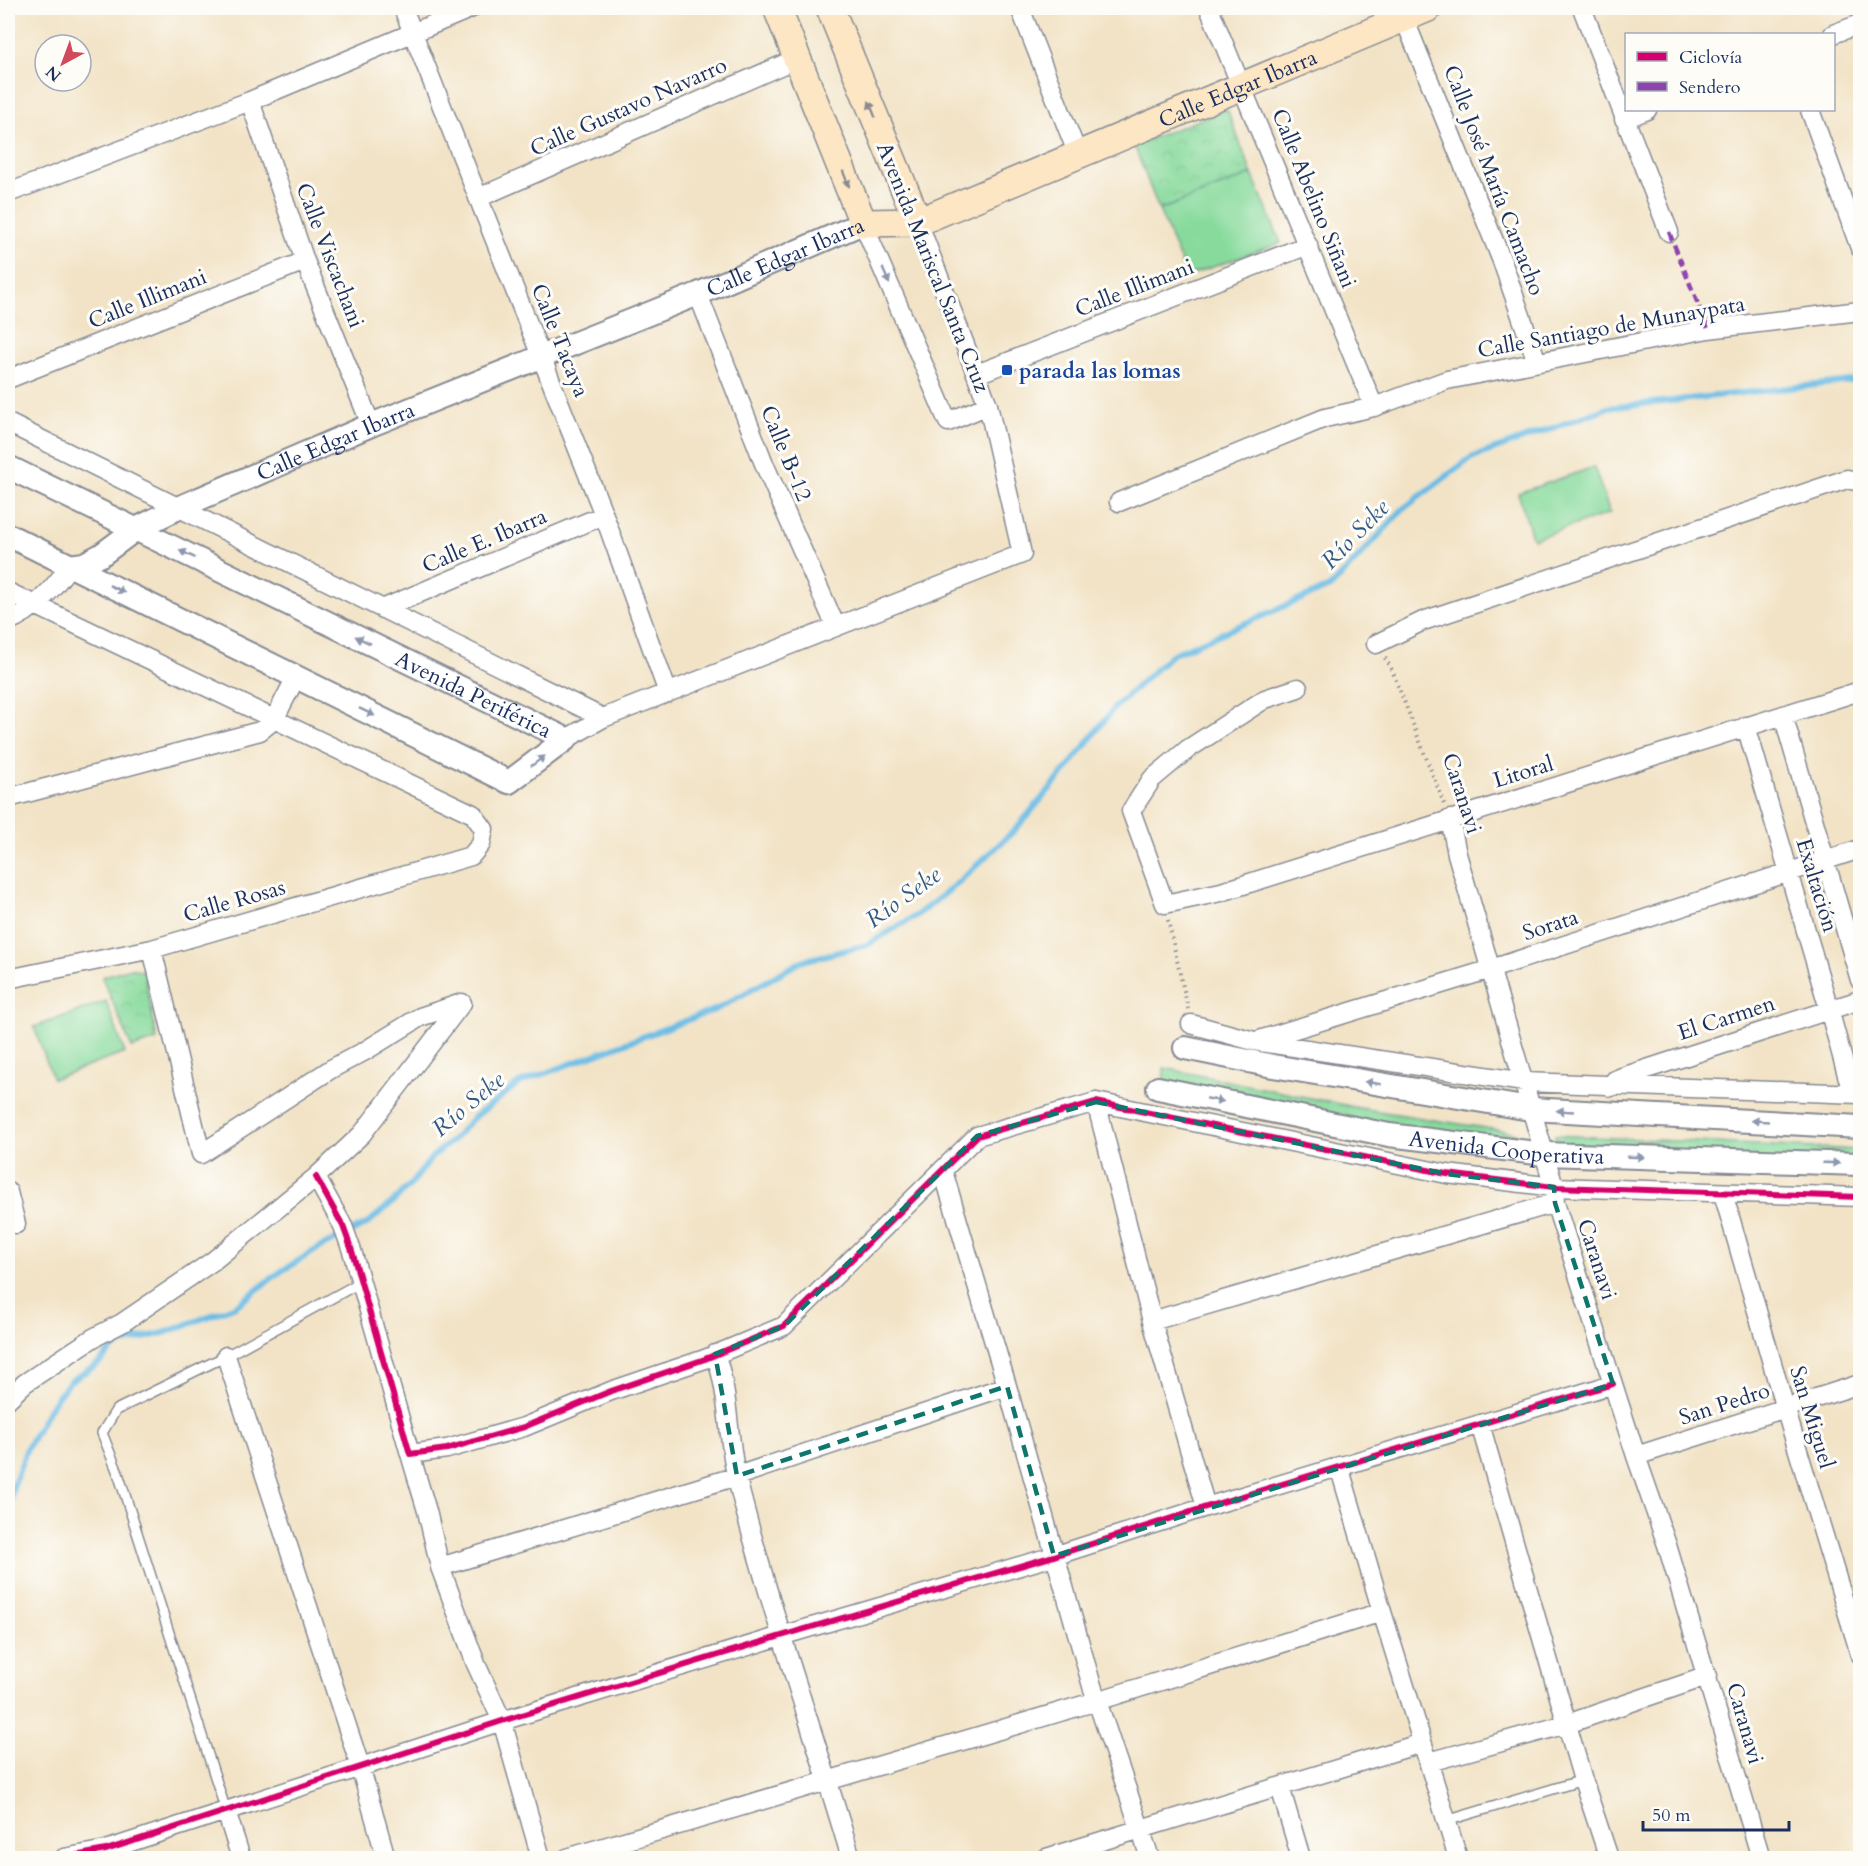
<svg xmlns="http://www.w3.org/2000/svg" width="1868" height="1866" viewBox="0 0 1868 1866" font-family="Cardo,serif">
<defs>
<pattern id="park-crowns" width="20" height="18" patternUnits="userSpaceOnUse" patternTransform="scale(1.5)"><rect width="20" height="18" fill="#87da9c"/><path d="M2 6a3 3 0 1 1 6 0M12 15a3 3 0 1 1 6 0" fill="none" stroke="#74bb89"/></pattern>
</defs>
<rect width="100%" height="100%" fill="#fdfcf7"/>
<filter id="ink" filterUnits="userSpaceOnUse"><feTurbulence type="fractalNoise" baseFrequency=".0167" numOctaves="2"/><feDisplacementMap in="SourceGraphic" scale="12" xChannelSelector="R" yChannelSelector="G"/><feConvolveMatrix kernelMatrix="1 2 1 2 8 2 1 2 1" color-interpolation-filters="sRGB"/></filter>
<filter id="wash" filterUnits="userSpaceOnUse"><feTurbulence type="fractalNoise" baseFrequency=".008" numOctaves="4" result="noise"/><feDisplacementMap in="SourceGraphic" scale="24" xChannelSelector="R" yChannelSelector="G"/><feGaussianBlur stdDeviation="1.35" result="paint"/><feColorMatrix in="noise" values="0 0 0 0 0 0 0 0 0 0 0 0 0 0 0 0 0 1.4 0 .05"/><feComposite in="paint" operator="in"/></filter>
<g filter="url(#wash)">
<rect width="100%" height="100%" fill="#f2e3c6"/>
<path fill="#87da9c" stroke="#51847d" stroke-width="1.5" d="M1252 174 1281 243 1187 276 1159 210Z
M1594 467 1610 513 1533 539 1518 493Z
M106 1001 125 1053 53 1079 34 1027Z
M1164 1068 1359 1108 1516 1133V1151L1164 1083Z
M1555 1135 1858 1150 1857 1166 1556 1150Z"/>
<path fill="url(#park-crowns)" stroke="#51847d" stroke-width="1.5" d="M1227 109 1252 174 1159 210 1134 145Z
M130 968 144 971 157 1040 132 1048 102 977Z"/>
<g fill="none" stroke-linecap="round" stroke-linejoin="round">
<path stroke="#69bce5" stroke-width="6" d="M8 1514 13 1487 27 1448 52 1404 70 1381 98 1364 111 1350 122 1343 164 1333 236 1306 280 1272 324 1245 367 1224 394 1201 413 1182 432 1157 455 1138 472 1119 519 1083 717 1009 802 961 867 945 917 915 952 888 1015 830 1066 770 1115 707 1171 655 1332 586 1403 509 1471 458 1607 408 1860 380"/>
</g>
</g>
<g filter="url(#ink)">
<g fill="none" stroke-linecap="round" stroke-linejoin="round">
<defs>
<path id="service" d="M226 1811 118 1473 102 1433 116 1410 226 1356 361 1282
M1446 1821 1583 1780"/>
<path id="minor" d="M403 8 604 515 668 693
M1020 8 1078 155
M1209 8 1374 407
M1582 8 1669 232
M1404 18 1502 261 1537 362
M1833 34 1860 24
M250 101 305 261 371 425
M1810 110 1860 248
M1624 119 1647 110
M8 193 250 101 472 8
M478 198 798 58
M863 223 948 422 988 405
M698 294 765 466 836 627
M977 374 1308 245
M8 379 305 261
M8 423 603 718
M1119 502 1325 418 1374 407 1447 380 1708 329 1860 311
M8 592 473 814 484 829 481 844 471 856 152 949 8 979
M382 609 604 515
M8 621C33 612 55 587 69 566
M1376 644 1423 621 1847 479 1860 482
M1298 688 1265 699 1188 749 1152 779 1131 811 1165 904 1221 892 1860 691
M1783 715 1860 980
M1746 726 1829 1009 1852 1093
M566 739 603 718 1022 554 988 405 918 222
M8 798 260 731 274 720 296 677
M1450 819 1457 854 1554 1187 1555 1203 1636 1456 1667 1545 1761 1858
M152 949 201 1154 331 1069 365 1051 420 1017 462 1003
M1191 1024 1254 1041 1524 1082 1860 1094
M1259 1040 1491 969 1860 849
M1611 1087 1615 1080 1622 1077 1860 1000
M1096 1102 1152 1321 1206 1507
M943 1171 1007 1386 1092 1686 1150 1858
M316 1177 343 1226 352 1251 410 1454 447 1449 524 1427 611 1391 705 1359 784 1326 977 1136 1096 1102 1447 1174 1554 1187 1860 1197
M8 1192 16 1224
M1723 1193 1785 1408 1860 1654
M1152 1321 1555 1203
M715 1354C730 1394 727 1438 737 1479 769 1607 814 1732 851 1858
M226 1356 360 1766 386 1858
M8 1399 25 1383 93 1338 122 1323 213 1261 316 1177 362 1134 462 1003
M1480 1424 1583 1780 1609 1858
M410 1454 427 1511 440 1567 476 1664 502 1721 541 1858
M1636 1456 1860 1384
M1339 1466 1382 1612 1458 1858
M440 1567 737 1476 1007 1386
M1429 1762 1567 1724 1708 1676
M1280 1787 1301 1858
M226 1811 241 1858
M64 1858 106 1850 502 1721 781 1636 1054 1556 1206 1507 1613 1384
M567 1858 1097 1701 1382 1612
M1046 1858 1422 1743"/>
<g id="tertiary">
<path id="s1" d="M8 467 566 739 509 782 8 535"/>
<path id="s2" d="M69 566 84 564 101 555 136 529 178 508 371 425 698 294 863 223"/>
<path d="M1185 1048 1273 1066 1530 1109 1860 1127"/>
<path id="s3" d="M1158 1088 1389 1135 1544 1154 1860 1164"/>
</g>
<g id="secondary">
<path id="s4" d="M777 8 863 223 918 222 1428 8"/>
<path d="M830 8 918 222"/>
</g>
</defs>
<use href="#service" stroke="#868992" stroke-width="12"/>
<use href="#minor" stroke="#868992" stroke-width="21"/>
<use href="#tertiary" stroke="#868992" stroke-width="26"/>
<use href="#secondary" stroke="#868992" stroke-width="30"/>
<path stroke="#868992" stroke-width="4" stroke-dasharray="1.5 4.5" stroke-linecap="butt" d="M1856 463 1860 455
M1385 658 1392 670 1444 804
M1168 920 1188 1009"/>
<use href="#service" stroke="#fff" stroke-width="9"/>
<use href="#minor" stroke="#fff" stroke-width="18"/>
<use href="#tertiary" stroke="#fff" stroke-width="22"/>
<use href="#secondary" stroke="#fce6c4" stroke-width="27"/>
<path stroke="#8e44ad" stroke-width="4.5" stroke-dasharray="9 4.5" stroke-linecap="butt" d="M1669 232 1708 329"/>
<defs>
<path id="cycleway" d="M316 1177 343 1226 352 1251 410 1454 447 1449 524 1427 611 1391 705 1359 784 1326 977 1136 1096 1102 1447 1174 1554 1187 1860 1197
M64 1858 106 1850 502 1721 781 1636 1054 1556 1206 1507 1613 1384"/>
</defs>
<use href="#cycleway" stroke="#fdfcf7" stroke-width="10"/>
<use href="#cycleway" stroke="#d6006c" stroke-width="6"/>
</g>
<defs><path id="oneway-solid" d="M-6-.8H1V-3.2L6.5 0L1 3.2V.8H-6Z" transform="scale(1.5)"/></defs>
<g fill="#8c8a91">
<use href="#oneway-solid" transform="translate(872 109) rotate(-112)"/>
<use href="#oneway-solid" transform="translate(846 179) rotate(68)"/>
</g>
<g fill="#8d97ae">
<use href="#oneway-solid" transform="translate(886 276) rotate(67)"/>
<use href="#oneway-solid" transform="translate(187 554) rotate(-154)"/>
<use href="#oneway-solid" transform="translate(117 589) rotate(26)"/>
<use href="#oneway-solid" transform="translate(363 640) rotate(-154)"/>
<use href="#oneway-solid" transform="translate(367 712) rotate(26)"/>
<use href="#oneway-solid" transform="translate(538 761) rotate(-37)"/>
<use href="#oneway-solid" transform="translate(1373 1083) rotate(-171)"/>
<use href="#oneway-solid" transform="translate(1215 1100) rotate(11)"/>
<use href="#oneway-solid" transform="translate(1565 1111) rotate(-177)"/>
<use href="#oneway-solid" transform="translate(1760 1121) rotate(-177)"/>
<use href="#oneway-solid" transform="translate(1636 1157) rotate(2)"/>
<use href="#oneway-solid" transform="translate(1831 1163) rotate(2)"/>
</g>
</g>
<path fill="none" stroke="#0f766e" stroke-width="4.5" stroke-dasharray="12 8" stroke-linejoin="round" d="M1096 1102 1447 1174 1554 1187 1555 1203 1613 1384 1054 1556 1007 1386 737 1476 715 1354 784 1326 977 1136Z"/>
<rect fill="#1a4fb4" stroke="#fdfcf7" stroke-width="2" x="1001" y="364" width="12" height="12" rx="3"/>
<g text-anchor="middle" stroke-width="6" stroke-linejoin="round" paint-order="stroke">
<g font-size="22" fill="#1b2f5e" stroke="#fdfcf7">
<text dy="8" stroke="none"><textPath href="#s4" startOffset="633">Calle Edgar Ibarra</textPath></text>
<text transform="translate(628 106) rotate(-24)" y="8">Calle Gustavo Navarro</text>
<text transform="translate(1495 180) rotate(69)" y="8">Calle José María Camacho</text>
<text transform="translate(1315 198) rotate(68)" y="8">Calle Abelino Siñani</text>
<text transform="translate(331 255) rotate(69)" y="8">Calle Viscachani</text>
<text dy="8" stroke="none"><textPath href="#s2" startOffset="782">Calle Edgar Ibarra</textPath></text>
<text transform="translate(934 267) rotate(68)" y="8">Avenida Mariscal Santa Cruz</text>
<text transform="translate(1134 287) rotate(-21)" y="8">Calle Illimani</text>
<text transform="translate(147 298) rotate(-22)" y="8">Calle Illimani</text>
<text transform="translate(1611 326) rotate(-10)" y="8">Calle Santiago de Munaypata</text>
<text transform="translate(561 340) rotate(68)" y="8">Calle Tacaya</text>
<text dy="8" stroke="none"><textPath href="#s2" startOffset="296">Calle Edgar Ibarra</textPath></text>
<text transform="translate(787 453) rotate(68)" y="8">Calle B-12</text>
<text transform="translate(484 540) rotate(-23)" y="8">Calle E. Ibarra</text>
<text dy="8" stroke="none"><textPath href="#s1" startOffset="518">Avenida Periférica</textPath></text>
<text transform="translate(1523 771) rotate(-17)" y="8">Litoral</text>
<text transform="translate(1463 793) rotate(72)" y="8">Caranavi</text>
<text transform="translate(1818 885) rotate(73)" y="8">Exaltación</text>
<text transform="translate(234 900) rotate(-16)" y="8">Calle Rosas</text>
<text transform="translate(1550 924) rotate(-18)" y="8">Sorata</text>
<text transform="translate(1726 1017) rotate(-18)" y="8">El Carmen</text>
<text dy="8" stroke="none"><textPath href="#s3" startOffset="354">Avenida Cooperativa</textPath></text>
<text transform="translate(1598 1259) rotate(72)" y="8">Caranavi</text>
<text transform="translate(1724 1403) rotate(-18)" y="8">San Pedro</text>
<text transform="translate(1813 1417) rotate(73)" y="8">San Miguel</text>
<text transform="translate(1746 1723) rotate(74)" y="8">Caranavi</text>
</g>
<g font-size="22" font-weight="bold" fill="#164399" stroke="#fdfcf7" text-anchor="start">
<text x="1019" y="378">parada las lomas</text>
</g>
<g font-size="24" font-style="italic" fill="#325986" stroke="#fdfcf7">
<text transform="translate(1355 534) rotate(-46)" y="8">Río Seke</text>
<text transform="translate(903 897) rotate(-36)" y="8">Río Seke</text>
<text transform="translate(468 1104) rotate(-40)" y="8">Río Seke</text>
</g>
</g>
<rect width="1868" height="1866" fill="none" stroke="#fdfcf7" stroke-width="30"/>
<rect x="1625" y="33" width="210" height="78" fill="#fdfcf7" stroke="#a3aaba" stroke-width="1.5"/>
<rect x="1637" y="52" width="30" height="9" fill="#d6006c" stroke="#a3aaba" stroke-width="1.5"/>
<text x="1679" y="63" font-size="18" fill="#1b2f5e">Ciclovía</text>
<rect x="1637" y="82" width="30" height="9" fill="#8e44ad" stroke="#a3aaba" stroke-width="1.5"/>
<text x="1679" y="93" font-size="18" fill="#1b2f5e">Sendero</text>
<g transform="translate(63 63) rotate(221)"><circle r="28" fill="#fdfcf7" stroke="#a3aaba" stroke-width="1.5"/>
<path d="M0-4.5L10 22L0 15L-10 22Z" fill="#d1495b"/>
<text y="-9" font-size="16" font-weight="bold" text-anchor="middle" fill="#1b2f5e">N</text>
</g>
<path d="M1643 1821v9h146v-9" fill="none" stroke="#1b2f5e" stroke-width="3"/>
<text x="1652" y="1821" font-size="18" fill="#1b2f5e" stroke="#fdfcf7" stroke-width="4.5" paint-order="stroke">50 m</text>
</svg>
